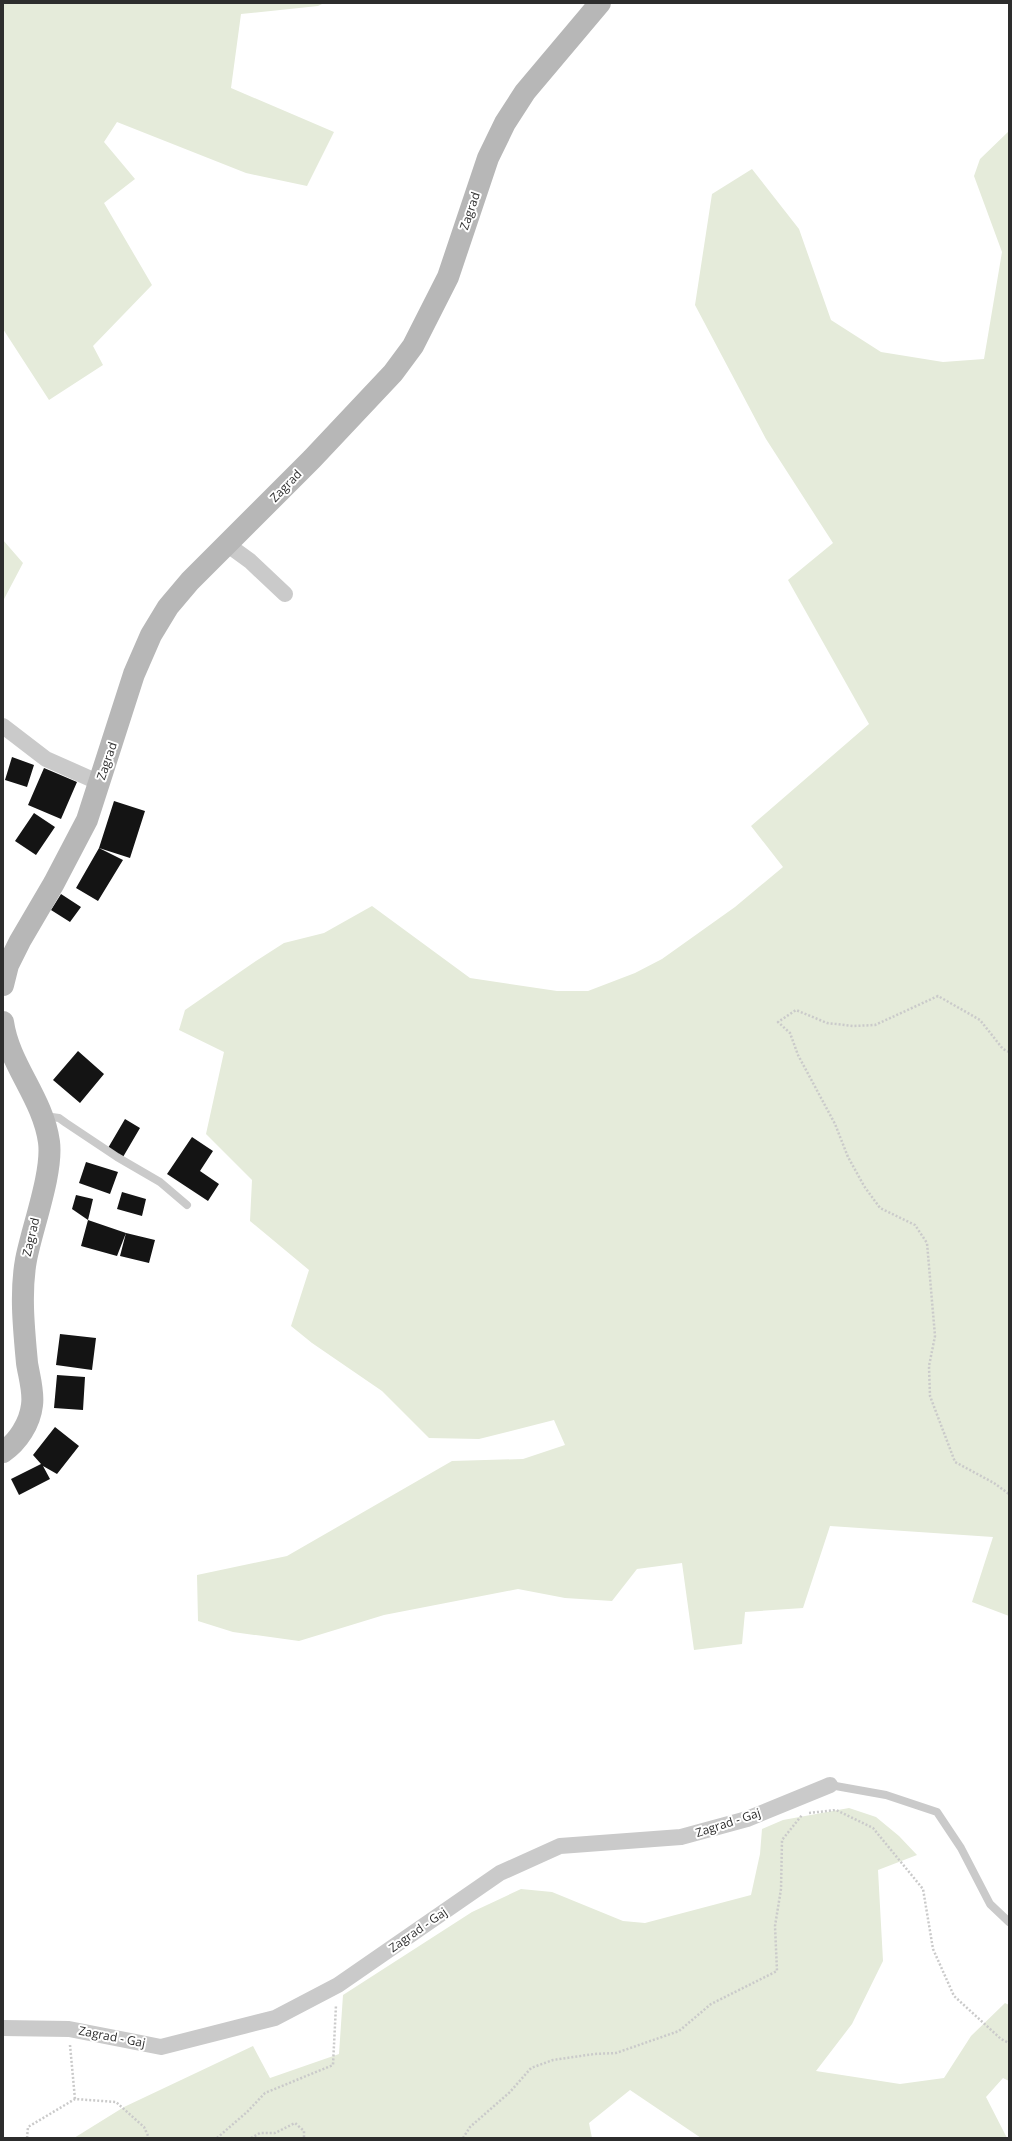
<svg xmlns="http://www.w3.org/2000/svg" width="1012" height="2141" viewBox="0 0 1012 2141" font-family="'Open Sans',sans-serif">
<rect width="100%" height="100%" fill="#fff"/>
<path fill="#e5ebda" d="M3 3H324L318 6 241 14 231 88 334 132 307 186 246 173 117 122 104 142 135 179 104 203 152 285 93 346 103 365 49 400 3 329Z
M1009 131V1616L972 1602 993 1537 830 1526 803 1608 745 1612 742 1644 694 1650 682 1563 637 1569 612 1601 565 1598 518 1589 384 1615 299 1641 233 1632 198 1621 197 1575 287 1556 452 1461 523 1459 565 1445 554 1420 479 1439 429 1438 382 1391 312 1343 291 1326 309 1270 250 1221 252 1180 206 1134 224 1052 179 1030 185 1010 253 963 284 943 324 933 372 906 470 978 557 991H588L635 973 662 959 735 907 783 867 751 826 869 724 788 580 833 543 766 439 695 305 712 194 752 169 799 229 831 320 881 352 943 362 984 359 1002 252 974 176 980 159Z
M3 540 23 563 3 601Z
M849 1808 876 1817 899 1836 917 1855 878 1870 883 1961 852 2024 816 2071 900 2084 944 2078 971 2036 1005 2003 1009 2005V2081L1003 2078 986 2097 1007 2138H701L630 2090 589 2123 592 2138H74L124 2107 253 2046 270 2078 339 2054 343 1995 472 1912 521 1889 552 1892 623 1921 645 1923 751 1895 760 1854 762 1829 783 1820Z"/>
<path fill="#141414" d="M12 757 34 765 27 787 5 780Z
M44 768 77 782 61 819 28 805Z
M114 801 145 811 130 858 99 848Z
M34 813 55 827 36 855 15 841Z
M99 848 123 860 98 901 76 888Z
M61 894 81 907 70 922 51 910Z
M78 1051 104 1074 80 1103 53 1080Z
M125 1119 140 1128 123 1157 108 1148Z
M192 1137 213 1151 200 1171 219 1184 208 1201 167 1174Z
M86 1162 118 1172 110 1194 79 1183Z
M122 1192 146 1199 142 1216 117 1209Z
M76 1195 93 1199 88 1220 72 1209Z
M88 1220 126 1233 117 1256 81 1246Z
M126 1233 155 1240 149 1263 120 1256Z
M60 1334 96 1338 92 1370 56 1365Z
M57 1375 85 1377 83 1410 54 1408Z
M55 1427 79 1446 57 1474 43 1466 50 1479 19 1495 11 1479 41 1464 33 1455Z"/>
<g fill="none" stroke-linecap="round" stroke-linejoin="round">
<path stroke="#cacaca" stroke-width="2.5" stroke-dasharray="2 2" stroke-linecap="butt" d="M1009 1052 1003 1049 980 1020 938 996 875 1025 853 1026 827 1023 796 1010 778 1022 790 1033 798 1055 835 1124 848 1157 864 1186 880 1208 915 1225 927 1243 935 1336 929 1366 930 1396 955 1462 994 1483 1009 1494
M809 1813 836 1810 873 1828 923 1889 933 1949 954 1996 1001 2039 1009 2043
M70 2045 75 2099
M27 2138 28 2127 75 2099 116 2102 144 2127 149 2138
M217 2138 247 2112 265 2093 333 2065 336 2005
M251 2138 260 2133H275L295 2123 304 2131V2138
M463 2138 470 2127 510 2092 531 2068 553 2060 594 2054 616 2053 679 2031 711 2004 777 1971 775 1926 781 1889 782 1840 802 1815"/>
<path stroke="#cacaca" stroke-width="8" d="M45 1116 59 1118 66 1123 117 1157 160 1182 187 1205
M830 1785 886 1795 937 1812 961 1848 990 1904 1009 1922"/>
<path stroke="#cacaca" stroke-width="16" d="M228 545 250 561 285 594
M3 726 46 759 100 783
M3 2028 69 2029 161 2047 275 2018 338 1985 500 1873 560 1846 681 1837 747 1819 830 1785"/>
<path stroke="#b7b7b7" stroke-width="22" d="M3 985 8 965 20 941 54 883 87 820 134 674 151 635 168 607 190 581 312 459 393 373 413 346 448 277 488 158 505 123 525 92 600 3
M3 1022C9 1065 43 1098 49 1142 53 1173 32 1228 26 1260 20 1293 24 1330 27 1363 29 1376 34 1392 32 1405 30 1423 18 1442 3 1452"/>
</g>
<g text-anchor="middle" stroke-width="4" stroke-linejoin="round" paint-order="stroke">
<g font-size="12" fill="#2d2d2d" stroke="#fff">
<text transform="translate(470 211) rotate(-71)" y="4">Zagrad</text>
<text transform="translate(286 486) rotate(-46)" y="4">Zagrad</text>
<text transform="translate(107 761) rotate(-71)" y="4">Zagrad</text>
<text transform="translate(31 1237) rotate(-77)" y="4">Zagrad</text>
<text transform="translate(728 1823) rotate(-18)" y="4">Zagrad - Gaj</text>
<text transform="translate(418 1930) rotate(-35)" y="4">Zagrad - Gaj</text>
<text transform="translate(112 2037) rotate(11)" y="4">Zagrad - Gaj</text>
</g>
</g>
<rect width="1012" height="2141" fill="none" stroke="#2d2d2d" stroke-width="8"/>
</svg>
